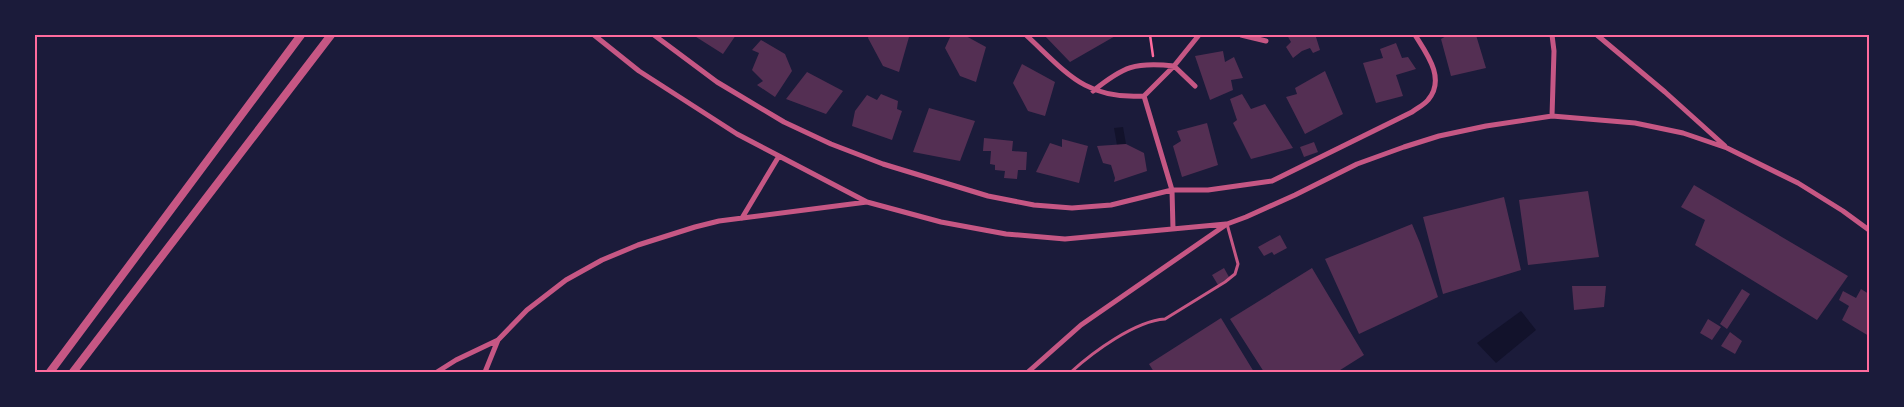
<svg xmlns="http://www.w3.org/2000/svg" width="1904" height="407" viewBox="0 0 1904 407" font-family="Raleway,sans-serif">
<rect width="100%" height="100%" fill="#1b1b3a"/>
<path fill="#12122b" d="M1123 127 1126 144 1117 145 1114 128Z
M1521 311 1536 330 1496 363 1477 343Z"/>
<path fill="#542f53" d="M693 35H736L723 54Z
M869 35H905L909 37 899 72 883 66 868 38Z
M951 35H964L986 47 976 82 960 76 945 48Z
M1044 35H1117L1070 62Z
M1287 35H1318L1316 37 1320 50 1313 53 1310 48 1302 51 1293 58 1286 47 1291 42Z
M1448 35H1476L1486 68 1451 76 1441 39Z
M761 40 785 54 792 71 775 97 757 85 763 81 752 70 759 53 752 50Z
M1396 43 1402 58 1408 57 1416 69 1396 75 1403 96 1376 103 1363 63 1383 58 1380 49Z
M1223 51 1225 62 1234 57 1243 78 1231 80 1233 90 1210 100 1195 56Z
M1022 64 1055 82 1045 116 1028 111 1013 83Z
M1325 71 1343 114 1305 134 1286 97 1297 94 1295 88Z
M807 72 843 91 826 114 786 99Z
M881 94 898 101 897 109 902 111 892 140 852 126 855 111 867 95 877 100Z
M1242 94 1251 109 1265 104 1293 148 1251 159 1233 123 1237 120 1230 99Z
M929 108 975 121 960 161 913 152Z
M1207 123 1218 165 1182 177 1173 146 1181 141 1177 131Z
M984 138 1013 141 1012 151 1027 152 1026 170H1018L1017 179 1004 178 1005 171 995 170V165L990 164 991 151H983Z
M1062 139 1088 146 1079 183 1036 172 1050 143 1062 147Z
M1314 142 1318 152 1304 157 1300 147Z
M1126 144 1144 153 1147 171 1114 182 1115 178 1111 165 1103 163 1097 146Z
M1694 185 1848 276 1817 320 1695 245 1705 220 1681 207Z
M1588 191 1599 257 1528 265 1519 200Z
M1504 197 1521 270 1443 294 1423 217Z
M1412 224 1420 243 1438 297 1359 334 1325 259Z
M1280 235 1287 248 1274 255 1272 252 1264 256 1258 247Z
M1224 268 1229 277 1218 285 1212 275Z
M1312 268 1364 355 1337 372H1264L1230 319Z
M1572 286H1606L1604 307 1574 310Z
M1742 289 1750 294 1727 329 1720 324Z
M1861 289 1869 294V336L1842 320 1849 306 1839 300 1843 291 1856 298Z
M1221 318 1254 372H1154L1149 364Z
M1708 319 1721 327 1712 340 1700 333Z
M1730 332 1742 341 1735 354 1721 346Z"/>
<g fill="none" stroke-linecap="round" stroke-linejoin="round">
<path stroke="#ff6b9d" stroke-width="2.5" d="M1150 35 1153 56"/>
<path stroke="#c65784" stroke-width="3" d="M1071 372C1093 352 1135 321 1165 319L1225 282 1235 274 1238 264 1227 224"/>
<path stroke="#c65784" stroke-width="5" d="M594 35 639 71 737 134 867 202 941 222 1006 234 1065 239 1226 224
M654 35 717 82 784 122 831 144 883 164 988 196 1034 205 1072 208 1111 205 1172 190 1144 96C1085 100 1066 72 1026 35
M1241 35 1266 41
M1597 35 1665 92 1725 146
M1093 91C1124 66 1135 62 1174 66L1195 86
M1144 96 1174 66 1199 35
M1552 116 1554 51 1552 35
M742 218 779 156
M1173 229 1172 190H1208L1272 181 1412 112C1417 108 1424 105 1428 100 1446 79 1427 54 1415 35
M437 372 456 360 498 340 527 310 566 280 602 260 638 245 695 227 719 221 867 202
M485 372 498 340
M1028 372 1081 325 1227 224 1246 217 1295 195 1357 164 1404 147 1439 136 1486 126 1552 116 1635 123 1683 133 1727 148 1798 183 1843 211 1869 230"/>
<path stroke="#c65784" stroke-width="8" d="M50 372 301 35
M73 372 331 35"/>
</g>
<rect width="1904" height="407" fill="none" stroke="#1b1b3a" stroke-width="72"/>
<rect x="36" y="36" width="1832" height="335" fill="none" stroke="#ff6b9d" stroke-width="2"/>
</svg>
